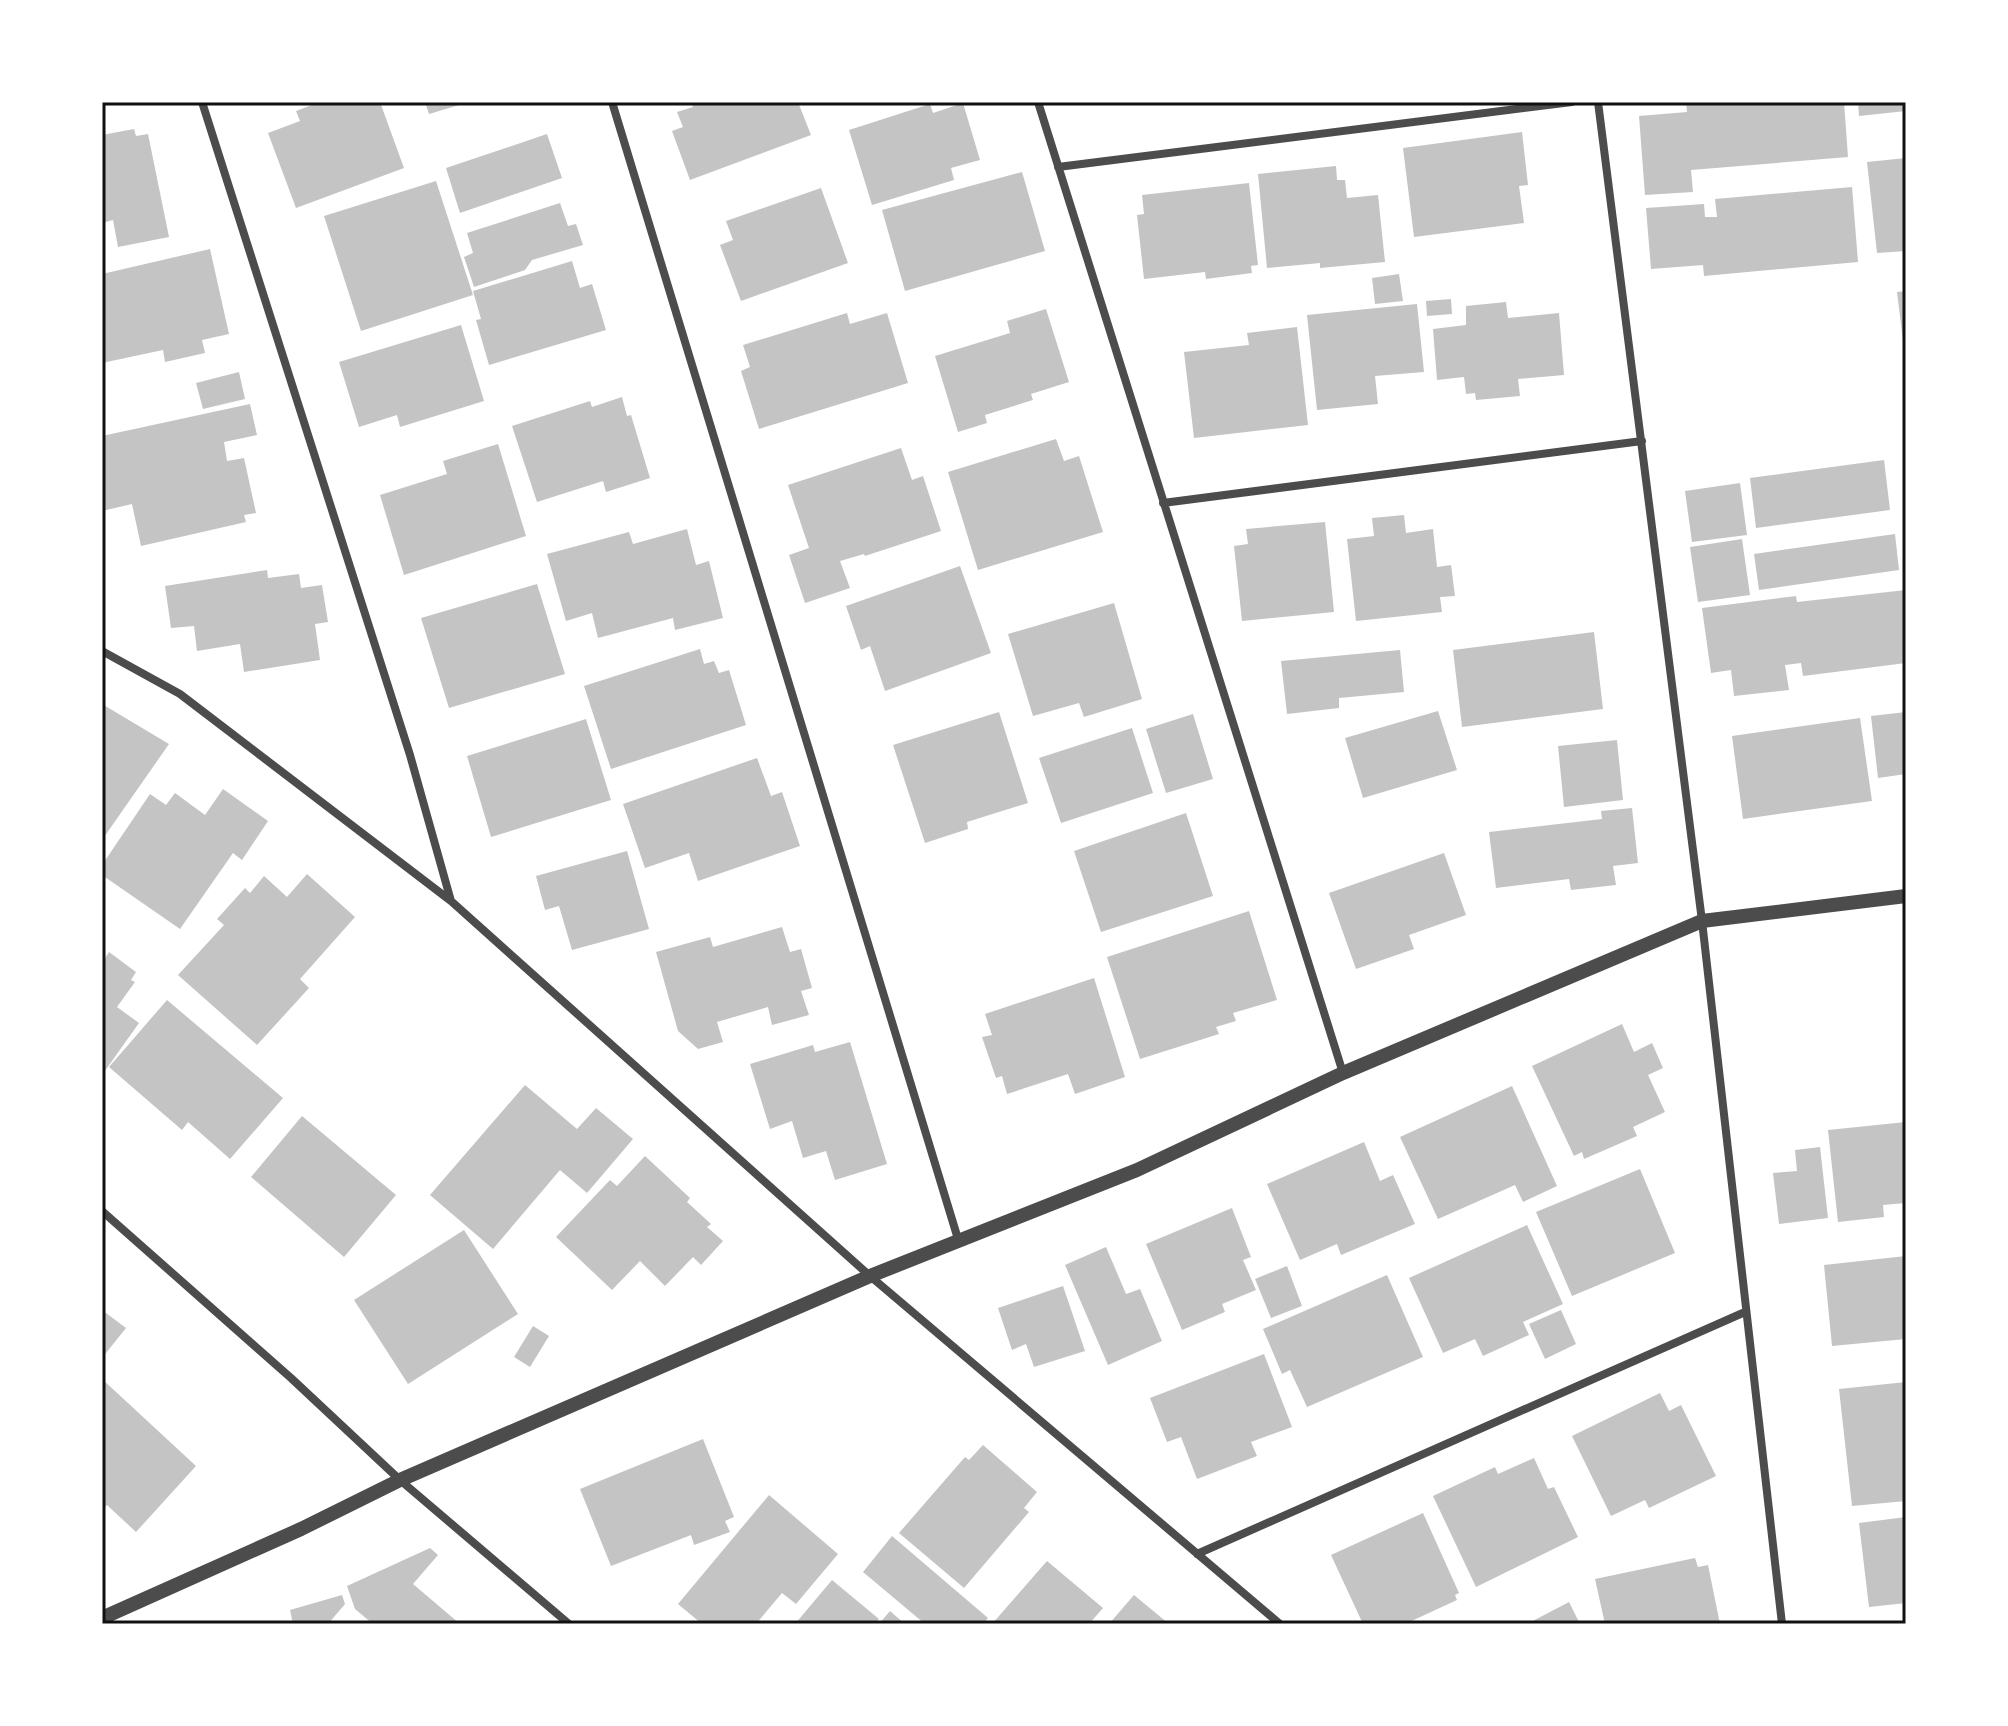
<svg xmlns="http://www.w3.org/2000/svg" width="2008" height="1726" viewBox="0 0 2008 1726" font-family="'Space Grotesk',sans-serif">
<rect width="100%" height="100%" fill="#fff"/>
<path fill="#c4c4c4" d="M320 102H380L404 168 296 208 268 133 300 121 296 111Z
M425 102H466V103L429 114Z
M691 102H798L811 135 690 180 672 131 683 127 677 112 693 107Z
M1686 102H1844L1848 157 1691 170 1693 192 1645 195 1639 116 1687 112Z
M1858 102H1906V111L1859 116Z
M963 103 980 160 951 168 954 180 872 205 849 130 930 104 933 113Z
M134 129 136 136 148 134 169 237 118 247 113 220 102 223V135Z
M1522 132 1528 185 1519 186 1524 223 1414 237 1403 148Z
M547 134 562 178 460 213 446 168Z
M1906 158V251L1877 253 1867 162Z
M1336 166 1337 180H1345L1347 198 1378 195 1385 262 1320 268V263L1267 268 1258 174Z
M1022 172 1045 251 905 291 882 210Z
M436 181 473 295 361 331 324 216Z
M1249 183 1258 265 1251 266 1252 273 1206 279 1205 272 1144 279 1137 215 1144 214 1142 195Z
M1852 187 1858 262 1704 276 1703 265 1651 269 1646 208 1704 204 1705 217H1717L1715 199Z
M821 188 848 263 741 301 720 245 733 240 726 221Z
M560 203 568 226 576 224 583 245 532 260 525 270 474 287 464 257 473 253 467 233Z
M210 249 229 334 202 340 205 353 165 362 163 350 102 363V274Z
M572 261 580 288 592 284 606 330 489 365 476 320 481 319 473 291Z
M1399 274 1403 301 1375 304 1372 278Z
M1906 291V349H1904L1897 292Z
M1451 299 1452 314 1427 316 1426 301Z
M1506 302 1508 318 1559 313 1564 375 1518 379 1520 396 1476 400 1475 393 1466 394 1464 377 1437 380 1433 329 1466 325V306Z
M1417 304 1424 372 1375 376 1378 404 1317 410 1307 315Z
M1046 309 1069 382 1031 394 1033 400 985 415 987 423 958 432 935 356 1010 333 1007 321Z
M847 313 850 324 887 313 908 383 759 429 741 371 750 367 743 345Z
M461 325 484 401 400 427 397 415 359 427 339 362Z
M1297 327 1308 425 1194 438 1184 352 1249 345 1247 333Z
M239 372 245 399 203 409 196 383Z
M622 397 627 416 631 415 650 478 606 492 603 481 537 502 512 426 590 401 592 407Z
M250 404 257 435 224 442 227 461 244 458 256 513 244 515 246 522 141 546 132 504 102 511V436Z
M1056 439 1064 461 1079 456 1103 532 978 570 948 472Z
M498 444 526 536 404 575 380 495 447 474 443 461Z
M901 448 912 480 923 476 941 531 865 556 864 554 840 561 850 588 805 603 789 555 809 548 788 485Z
M1884 460 1890 510 1756 528 1750 478Z
M1740 483 1747 535 1692 542 1685 491Z
M1404 515 1406 533 1433 529 1437 567 1451 565 1455 596 1440 597 1442 612 1356 621 1347 539 1374 536 1372 518Z
M1325 522 1334 612 1242 621 1234 546 1248 544 1246 529Z
M687 529 696 565 709 561 723 618 675 630 673 618 598 638 592 613 566 621 547 554 629 532 633 544Z
M1895 534 1899 570 1759 590 1754 554Z
M1742 539 1750 595 1698 602 1690 547Z
M960 566 991 653 885 691 870 646 861 650 846 606Z
M267 570 268 578 299 574 301 588 322 585 328 622 315 624 320 660 244 672 240 644 197 651 194 626 171 628 165 586Z
M537 584 565 674 449 708 421 618Z
M1906 590V663L1803 676 1801 663 1785 665 1789 690 1734 696 1731 670 1711 673 1702 608 1796 596 1797 602Z
M1114 603 1142 699 1084 717 1079 703 1033 716 1008 634Z
M1594 632 1603 709 1462 727 1453 650Z
M700 649 704 664 714 661 719 673 729 670 746 725 611 769 584 686Z
M1400 650 1404 692 1339 698V708L1287 714 1281 661Z
M102 704 169 744 102 840Z
M1438 711 1457 770 1363 798 1345 738Z
M999 712 1028 803 967 822 968 829 925 843 893 745Z
M1906 712V774L1878 778 1871 716Z
M1193 714 1213 779 1166 793 1146 729Z
M1860 718 1872 801 1743 819 1732 736Z
M586 719 611 800 491 837 467 756Z
M1132 728 1153 793 1061 823 1039 758Z
M1617 740 1623 800 1564 807 1558 746Z
M757 758 771 796 782 792 800 846 698 881 689 853 645 868 623 804Z
M223 789 268 821 242 860 233 853 180 929 102 875V865L150 794 166 805 175 793 205 815Z
M1632 808 1638 863 1613 866 1616 885 1571 890 1569 879 1496 888 1489 832 1602 819 1601 811Z
M1186 813 1213 896 1101 932 1074 851Z
M627 851 649 929 572 950 559 906 545 910 536 876Z
M1444 853 1466 915 1409 935 1414 949 1356 969 1329 893Z
M307 874 355 917 300 979 309 988 257 1045 178 975 224 925 217 919 245 888 250 893 264 876 287 897Z
M1249 911 1277 1000 1233 1013 1236 1021 1216 1027 1219 1034 1140 1059 1107 957Z
M782 927 790 952 801 949 812 988 801 991 809 1015 772 1025 768 1007 717 1022 723 1042 698 1049 678 1031 656 952 710 937 713 947Z
M109 952 136 972 131 980 135 982 117 1007 139 1023 102 1075V959L104 960Z
M1094 978 1125 1077 1075 1094 1068 1074 1007 1094 1002 1076 996 1078 982 1037 992 1035 985 1014Z
M167 1000 283 1098 230 1159 188 1122 182 1130 109 1067Z
M1622 1024 1634 1052 1652 1043 1663 1068 1648 1075 1665 1112 1633 1127 1637 1136 1584 1159 1582 1152 1574 1156 1532 1066Z
M850 1042 887 1164 835 1180 826 1151 803 1158 792 1121 770 1129 750 1064 813 1045 815 1052Z
M525 1085 577 1129 596 1108 633 1139 587 1193 560 1170 493 1249 430 1195Z
M1512 1086 1557 1186 1523 1202 1515 1185 1438 1219 1400 1137Z
M302 1116 396 1195 344 1257 251 1177Z
M1906 1122V1203L1883 1205 1884 1217 1838 1222 1828 1130Z
M1364 1142 1380 1181 1393 1175 1415 1224 1341 1255 1337 1244 1300 1260 1267 1184Z
M1820 1147 1828 1218 1779 1224 1773 1173 1797 1171 1795 1150Z
M645 1156 690 1198 687 1202 711 1224 707 1227 723 1241 701 1265 693 1257 665 1286 640 1261 612 1290 556 1237 610 1180 617 1186Z
M1640 1169 1675 1253 1572 1296 1536 1212Z
M1232 1208 1251 1257 1243 1260 1256 1290 1222 1304 1225 1312 1182 1330 1146 1244Z
M1527 1225 1563 1304 1523 1322 1529 1335 1483 1356 1475 1339 1443 1353 1409 1278Z
M464 1230 518 1314 408 1384 354 1300Z
M1106 1247 1126 1294 1140 1289 1162 1341 1108 1365 1065 1265Z
M1906 1256V1339L1832 1346 1824 1265Z
M1287 1266 1302 1306 1271 1318 1255 1279Z
M1387 1275 1423 1357 1307 1407 1290 1370 1282 1374 1263 1329Z
M1063 1286 1085 1351 1034 1367 1026 1344 1012 1350 998 1308Z
M102 1310 126 1328 102 1358Z
M1561 1310 1576 1344 1545 1359 1529 1324Z
M533 1326 549 1336 530 1367 514 1357Z
M1264 1354 1292 1427 1251 1442 1257 1456 1197 1479 1181 1437 1167 1442 1150 1398Z
M102 1379 196 1466 136 1532 107 1505 102 1510Z
M1906 1382V1501L1852 1506 1839 1389Z
M1660 1393 1669 1411 1681 1405 1716 1476 1649 1508 1645 1500 1611 1516 1572 1436Z
M703 1439 734 1517 725 1521 730 1532 694 1545 691 1535 611 1566 580 1489Z
M983 1445 1037 1492 1024 1508 1029 1512 964 1588 899 1533 965 1457 969 1460Z
M1534 1458 1548 1489 1554 1487 1578 1537 1476 1587 1433 1496 1495 1467 1498 1474Z
M769 1495 838 1554 796 1604 782 1593 756 1624H702L678 1604Z
M1423 1513 1459 1593 1455 1595 1457 1600 1405 1624H1363L1331 1555Z
M1906 1517V1603L1869 1607 1859 1523Z
M892 1536 988 1618 983 1624H925L863 1572Z
M430 1548 438 1555 413 1584 460 1624H373L355 1609 347 1586Z
M1695 1558 1698 1567 1708 1565 1720 1624H1605L1595 1579Z
M1047 1561 1103 1608 1089 1624H992Z
M832 1580 879 1619 874 1624H795Z
M342 1595 345 1604 328 1624H293L290 1610Z
M1134 1595 1169 1624H1109Z
M1569 1602 1580 1624H1527Z
M890 1611 905 1624H879Z"/>
<g fill="none" stroke-linecap="round" stroke-linejoin="round">
<path stroke="#4c4c4c" stroke-width="8" d="M202 102 410 755 451 901
M612 102 958 1239
M1038 102 1343 1073
M1598 102 1702 921 1782 1624
M1058 167 1572 102
M1163 503 1642 441
M102 651 180 694 451 901 870 1276 1280 1624
M102 1211 291 1378 400 1480 569 1624
M1197 1554 1745 1312"/>
<path stroke="#4c4c4c" stroke-width="14" d="M102 1618 301 1529 400 1480 870 1276 1137 1170 1343 1073 1702 921 1906 896"/>
</g>
<rect width="2008" height="1726" fill="none" stroke="#ffffff" stroke-width="208"/>
<rect x="104" y="104" width="1800" height="1518" fill="none" stroke="#111" stroke-width="3"/>
</svg>
